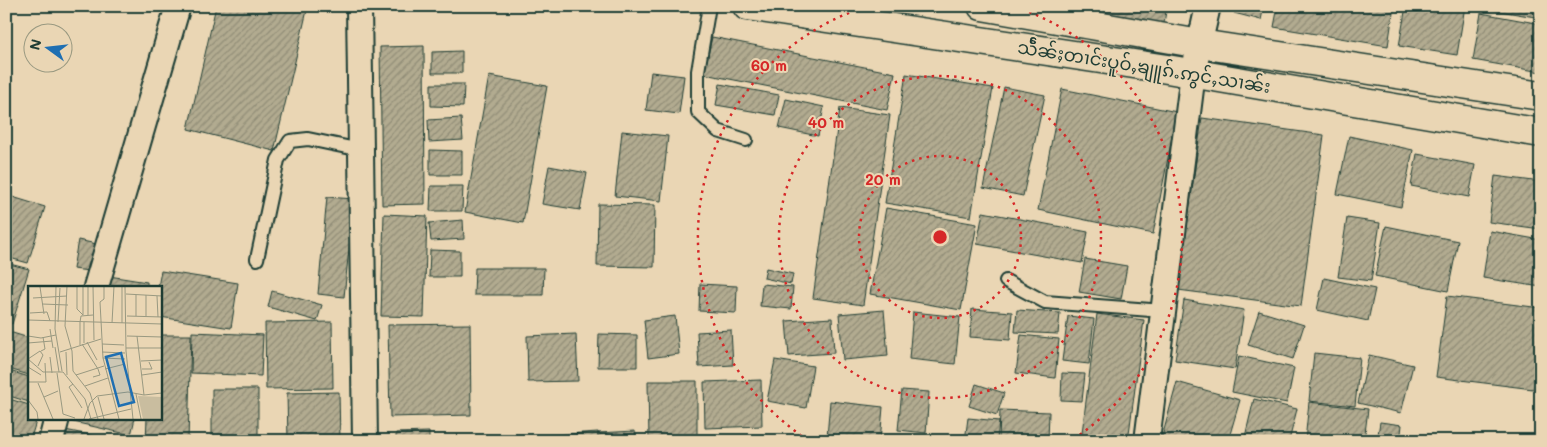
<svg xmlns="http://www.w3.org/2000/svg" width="1547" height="447" viewBox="0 0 1547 447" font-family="Mali,'Noto Sans Myanmar',sans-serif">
<defs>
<pattern id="building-hatch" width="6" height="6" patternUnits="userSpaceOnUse" patternTransform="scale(1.25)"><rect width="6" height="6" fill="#b2ab90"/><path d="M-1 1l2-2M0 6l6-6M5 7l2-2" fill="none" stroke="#908c76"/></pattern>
</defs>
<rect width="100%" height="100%" fill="#ead6b4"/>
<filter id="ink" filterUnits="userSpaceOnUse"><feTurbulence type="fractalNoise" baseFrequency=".02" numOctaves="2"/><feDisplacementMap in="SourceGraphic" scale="10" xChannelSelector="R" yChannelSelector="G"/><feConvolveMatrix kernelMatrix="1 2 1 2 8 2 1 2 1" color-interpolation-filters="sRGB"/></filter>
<g filter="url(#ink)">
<path fill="url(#building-hatch)" stroke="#1f3d34" d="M216 6H308L274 151 188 129Z
M987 6H1167L1162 34Z
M1236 6H1264L1261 20 1234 13Z
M1278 6H1394L1388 46 1274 27Z
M1406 6H1465L1457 55 1399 46Z
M1488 6H1541V18L1488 9Z
M1481 13 1541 24V72L1473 60Z
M712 37 895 73 887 110 704 74Z
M424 46 425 204 382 205 380 47Z
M462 51V73H432V52Z
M651 72 684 76 679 114 646 110Z
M906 74 993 88 971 217 885 203Z
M489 76 547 86 523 223 465 212Z
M431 84H464L463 107 431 106Z
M720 84 779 95 775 115 716 105Z
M1004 87 1045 95 1023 196 983 188Z
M1062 89 1177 112 1153 234 1038 210Z
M786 99 824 107 818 136 779 128Z
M840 108 890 115 863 305 813 298Z
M461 118 463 140 429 142 428 120Z
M1202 118 1324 135 1301 306 1178 290Z
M622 131 668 136 661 201 615 196Z
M1349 136 1413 150 1401 207 1337 194Z
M430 150 462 151V175H430Z
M1417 154 1475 165 1469 197 1411 186Z
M549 166 587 173 580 210 542 204Z
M1495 176 1541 182V229L1489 222Z
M431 186H463L462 211H430Z
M6 195 45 207 28 263 6 257Z
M327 197 354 199 344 297 318 294Z
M598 204 655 205 654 267 597 266Z
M886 208 977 224 961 310 870 294Z
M983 212 1088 232 1082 263 977 244Z
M384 214 427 216 424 317 381 316Z
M1347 218 1380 223 1371 281 1338 277Z
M463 220 464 239 431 241 429 223Z
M1386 226 1458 241 1448 291 1375 276Z
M1490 231 1541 240V287L1483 278Z
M78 240 101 245 97 272 73 269Z
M430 250 460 251V277H429Z
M1085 259 1127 266 1121 299 1079 292Z
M6 263 29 269 12 324 6 322Z
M475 268H544L543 295H474Z
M766 268 793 274 791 284 764 278Z
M161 271 238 283 231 328 160 317V287H158Z
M109 276 147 282V287H107Z
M1324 278 1375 289 1368 321 1317 310Z
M700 284 737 286 736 313 699 311Z
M762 284 793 287 791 309 760 306Z
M272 291 322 305 317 321 268 307Z
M1447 296 1541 308V390L1436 377Z
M1184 300 1244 310 1235 369 1175 360Z
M972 309 1012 312 1010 340 970 337Z
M884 310 888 356 843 360 839 314Z
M1017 310 1060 313 1058 334 1015 332Z
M1259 311 1304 325 1293 359 1248 345Z
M913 312 960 317 955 364 909 359Z
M1097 314 1144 320 1128 441H1081Z
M675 316 679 354 648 358 644 320Z
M1068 316 1094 319 1089 364 1062 361Z
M832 318 834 353 789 356 786 321Z
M332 322 333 388 266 389 265 323Z
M470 324 471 415 390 417 388 325Z
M731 330 733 365 699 367 697 332Z
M6 331 29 338V375L6 368Z
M192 332 263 335 261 376 191 373Z
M576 334 578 381 528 382 527 336Z
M599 334 637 335V367H598Z
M160 335H191L188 441H146L147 418H160Z
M1021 335 1059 339 1055 378 1016 373Z
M1314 353 1360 358 1355 406 1309 401Z
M1369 355 1413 365 1401 413 1358 403Z
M1239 356 1294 368 1287 403 1232 392Z
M775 360 813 366 806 408 767 401Z
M6 370 29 377V402L6 395Z
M1062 373 1085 374 1082 401 1061 400Z
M761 380 762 426 705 428 704 382Z
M648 381H697V441H649Z
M1177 382 1240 400 1228 441H1161Z
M976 384 1004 393 997 415 969 406Z
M212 389H258V441H212Z
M902 390 929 392 926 433 898 430Z
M339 392 340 441H288L287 393Z
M6 398 29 405V418H37L30 441H6Z
M1254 399 1297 409 1289 441H1244Z
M830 401 883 407 880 441 827 437Z
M1309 402 1368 409 1364 441H1305Z
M1000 410 1049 412 1048 441H999Z
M70 418H135L131 435 69 421Z
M968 418 999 421 997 441H965Z
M1380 422 1402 425 1400 441H1377Z
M65 430 119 441H63Z
M635 431 636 441H598V433Z
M429 432V441H396V433Z
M598 432V441H512V438Z
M767 436V441H724L723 439Z"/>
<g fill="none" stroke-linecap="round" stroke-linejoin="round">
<defs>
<path id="service" d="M709 6 698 71V112L718 131 746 140
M257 259 278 160 290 141 308 139 361 150
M1006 281 1045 302 1164 311"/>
<path id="minor" d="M359 6 365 441
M96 287 178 6
M51 441 57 418
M1147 441 1193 73 1208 6"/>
<path id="trunk" d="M747 6 1167 69 1541 133
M982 6 1200 44 1541 96"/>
</defs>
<use href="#service" stroke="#1f3d34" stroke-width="16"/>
<use href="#minor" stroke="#1f3d34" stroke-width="28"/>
<use href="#trunk" stroke="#1f3d34" stroke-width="31"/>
<use href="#service" stroke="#ead6b4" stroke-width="12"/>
<use href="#minor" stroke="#ead6b4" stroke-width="24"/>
<use href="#trunk" stroke="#ead6b4" stroke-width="28"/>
</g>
</g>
<g fill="none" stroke="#d62828" stroke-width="2.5" stroke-dasharray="2.5 5">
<circle cx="940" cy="237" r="81"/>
<circle cx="940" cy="237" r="161"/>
<path d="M808 440A242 242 0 0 1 865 7M1015 7A242 242 0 0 1 1072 440"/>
</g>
<g text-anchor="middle" stroke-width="4" stroke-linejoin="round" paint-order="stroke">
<g font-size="18" fill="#1f3d34" stroke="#ead6b4">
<text transform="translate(1144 67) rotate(9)" y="6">သဵႅၼ်ႈတၢင်းပူဝ်ႇၶျူၵ်ႉဢွင်ႇသၢၼ်း</text>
</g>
</g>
<g transform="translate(28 286)">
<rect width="134" height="134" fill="#ead6b4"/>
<path d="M110 110 134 111V133H115Z" fill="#c9bd9f"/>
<path fill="none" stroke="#999981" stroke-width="1" d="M22 0H65M28 0 27 43 34 85M39 0 37 40 44 65 45 85 62 107 70 133M49 0V23L55 29M55 0V29M60 0V29M65 0 66 54M76 0V13L72 16 75 72 91 133M94 0V37M97 0 98 65 105 133M12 1 16 28M98 8 134 10M108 9V30M129 10 130 31M5 12 39 10M14 18 40 19M2 27 19 26 22 35M99 30 134 31M118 30V9M0 34 134 38M30 36 32 2M52 36V59M52 36 53 30 65 29M56 36V57M84 37 86 0M22 43 25 62M0 50 13 52 28 49M99 50 134 51M109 50 116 109M59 56 69 74M0 57 24 55M54 58 70 83 72 89 65 91M74 58 96 59M27 61 31 86M98 62H134M13 65 17 63 15 51M32 66 73 53M38 66 39 89M74 66 97 67M22 71 24 87M75 72 97 73M0 73 15 86H35L57 113 63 133M0 73 12 65 15 69 10 80M113 75 134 74M0 81 13 89M77 83 97 78M114 83H124L121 76M29 87 35 128 47 132M48 89 76 80M114 89 134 86M0 96H18L17 77M10 97 25 133M45 98 41 101 54 122M57 100 80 92M108 108 113 133M16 111 30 105M70 111 76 133M0 114 9 126 10 133M56 133 62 117 69 110 100 106 116 109 134 107M61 133 103 123"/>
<path fill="#1f6fb2" fill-opacity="0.15" stroke="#1f6fb2" stroke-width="2.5" d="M93 67 106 116 91 120 78 71Z"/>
<rect width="134" height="134" fill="none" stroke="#1f3d34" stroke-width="2.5"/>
</g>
<circle cx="940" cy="237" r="8" fill="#d62828" stroke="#ead6b4" stroke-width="2.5"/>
<g font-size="15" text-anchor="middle" font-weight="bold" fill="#d62828" stroke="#ead6b4" stroke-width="4" stroke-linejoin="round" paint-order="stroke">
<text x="769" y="71">60 m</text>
<text x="826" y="128">40 m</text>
<text x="883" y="185">20 m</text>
</g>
<rect width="1547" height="447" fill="none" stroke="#ead6b4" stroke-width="25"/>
<rect x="12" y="12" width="1522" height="422" fill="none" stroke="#1f3d34" stroke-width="2" filter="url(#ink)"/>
<g transform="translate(48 48) rotate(285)"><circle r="24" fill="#ead6b4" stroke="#999981"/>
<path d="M0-4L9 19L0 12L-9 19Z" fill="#1f6fb2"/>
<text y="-8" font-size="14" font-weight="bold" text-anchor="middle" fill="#1f3d34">N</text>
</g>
</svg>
